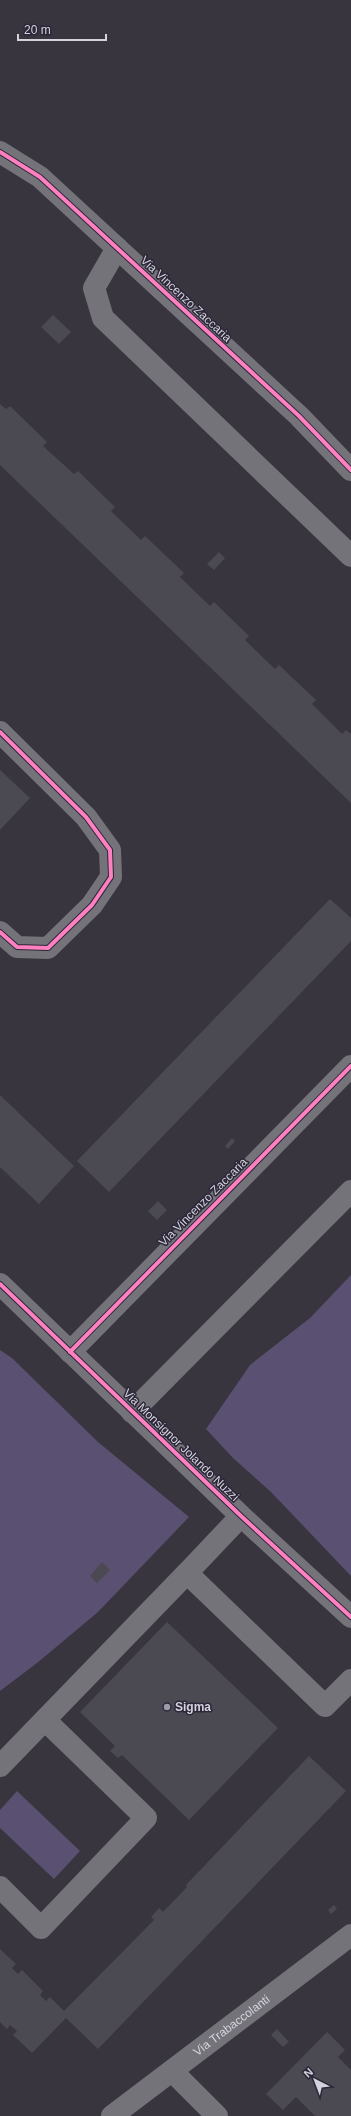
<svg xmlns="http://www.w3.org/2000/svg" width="351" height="2116" viewBox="0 0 351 2116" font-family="Helvetica,sans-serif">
<rect width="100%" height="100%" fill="#38353f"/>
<path fill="#5a5071" d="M351 1275V1576L271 1492 233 1458 206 1429 250 1365 310 1318Z
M0 1350 12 1358 98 1442 189 1517 98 1612 37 1663 0 1691Z
M17 1791 80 1851 54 1879 0 1828V1810Z"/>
<path fill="#4b4952" d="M53 315 71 332 59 344 41 327Z
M0 404 6 409 10 406 47 442 43 446 74 474 78 471 115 507 111 511 141 540 145 536 184 573 180 577 210 606 214 602 249 636 245 640 275 669 279 665 316 700 312 704 342 734 346 730 351 734V803L0 465Z
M219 552 225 558 214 570 207 564Z
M0 770 30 798 0 830Z
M330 899 351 918V941L109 1192 77 1161Z
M0 1095 74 1166 39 1204 0 1167Z
M232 1138 235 1141 228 1149 225 1146Z
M158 1201 167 1210 157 1220 148 1211Z
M102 1562 110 1570 97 1583 90 1576Z
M167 1622 278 1728 189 1820 122 1755 118 1758 110 1751 115 1746 80 1712Z
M309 1756 346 1791 98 2049 66 2018 32 2053 13 2035 17 2031 10 2025 7 2029 0 2022V1949L16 1964 12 1968 18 1974 22 1970 43 1991 40 1995 46 2001 50 1997 64 2011 154 1920 151 1917 159 1908 163 1912 187 1887 186 1885Z
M334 1905 337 1909 331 1914 328 1910Z
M277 2029 289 2042 283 2047 271 2035Z
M327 2032 345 2050 338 2057 351 2070V2116H315L296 2097 283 2110 266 2094Z"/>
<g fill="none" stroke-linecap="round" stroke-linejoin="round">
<g stroke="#75737a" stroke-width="22">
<path d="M0 152 40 177 299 416 351 470"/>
<path d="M117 248 94 288 103 318 351 556"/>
<path d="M0 732 86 817 110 850 111 877 92 905 48 948 17 947 0 932"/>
<path d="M0 1284 241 1516 351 1617"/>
<path d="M70 1352 351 1066"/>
<path d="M132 1412 351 1191"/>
<path d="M241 1516 187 1573 325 1706 351 1680"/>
<path d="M0 1766 187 1573"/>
<path d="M0 1887 41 1928 146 1818 45 1720"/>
<path d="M172 2071 217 2116"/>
<path id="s1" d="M112 2116 351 1935"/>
</g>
<defs>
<path id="cycleway" d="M0 152 40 177 299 416 351 470
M0 732 86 817 110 850 111 877 92 905 48 948 17 947 0 932
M0 1284 241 1516 351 1617
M70 1352 351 1066"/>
</defs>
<use href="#cycleway" stroke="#2c2739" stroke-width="6"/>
<use href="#cycleway" stroke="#ff80c0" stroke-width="4"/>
</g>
<circle fill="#9d9ba6" stroke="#2c2739" stroke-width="1.5" cx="167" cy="1707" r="4"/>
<g text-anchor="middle" stroke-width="3" stroke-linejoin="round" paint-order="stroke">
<g font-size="12" fill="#d4d2dd" stroke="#2c2739">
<text transform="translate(186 299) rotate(43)" y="4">Via Vincenzo Zaccaria</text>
<text transform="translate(203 1202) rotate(-45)" y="4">Via Vincenzo Zaccaria</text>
<text transform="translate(181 1445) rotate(44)" y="4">Via Monsignor Jolando Nuzzi</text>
<text dy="4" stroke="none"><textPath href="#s1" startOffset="150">Via Trabaccolanti</textPath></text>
</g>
<g font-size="12" font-weight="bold" fill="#d4d2dd" stroke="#2c2739" text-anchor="start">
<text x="175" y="1711">Sigma</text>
</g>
</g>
<g transform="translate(315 2080) rotate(318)" stroke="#2c2739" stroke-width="3" paint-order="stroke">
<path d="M0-3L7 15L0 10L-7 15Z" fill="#d4d2dd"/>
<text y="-6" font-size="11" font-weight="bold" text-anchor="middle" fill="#d4d2dd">N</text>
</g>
<path d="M18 34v6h88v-6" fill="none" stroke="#d4d2dd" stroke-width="2"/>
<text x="24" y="34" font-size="12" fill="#d4d2dd" stroke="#2c2739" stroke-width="3" paint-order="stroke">20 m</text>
</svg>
